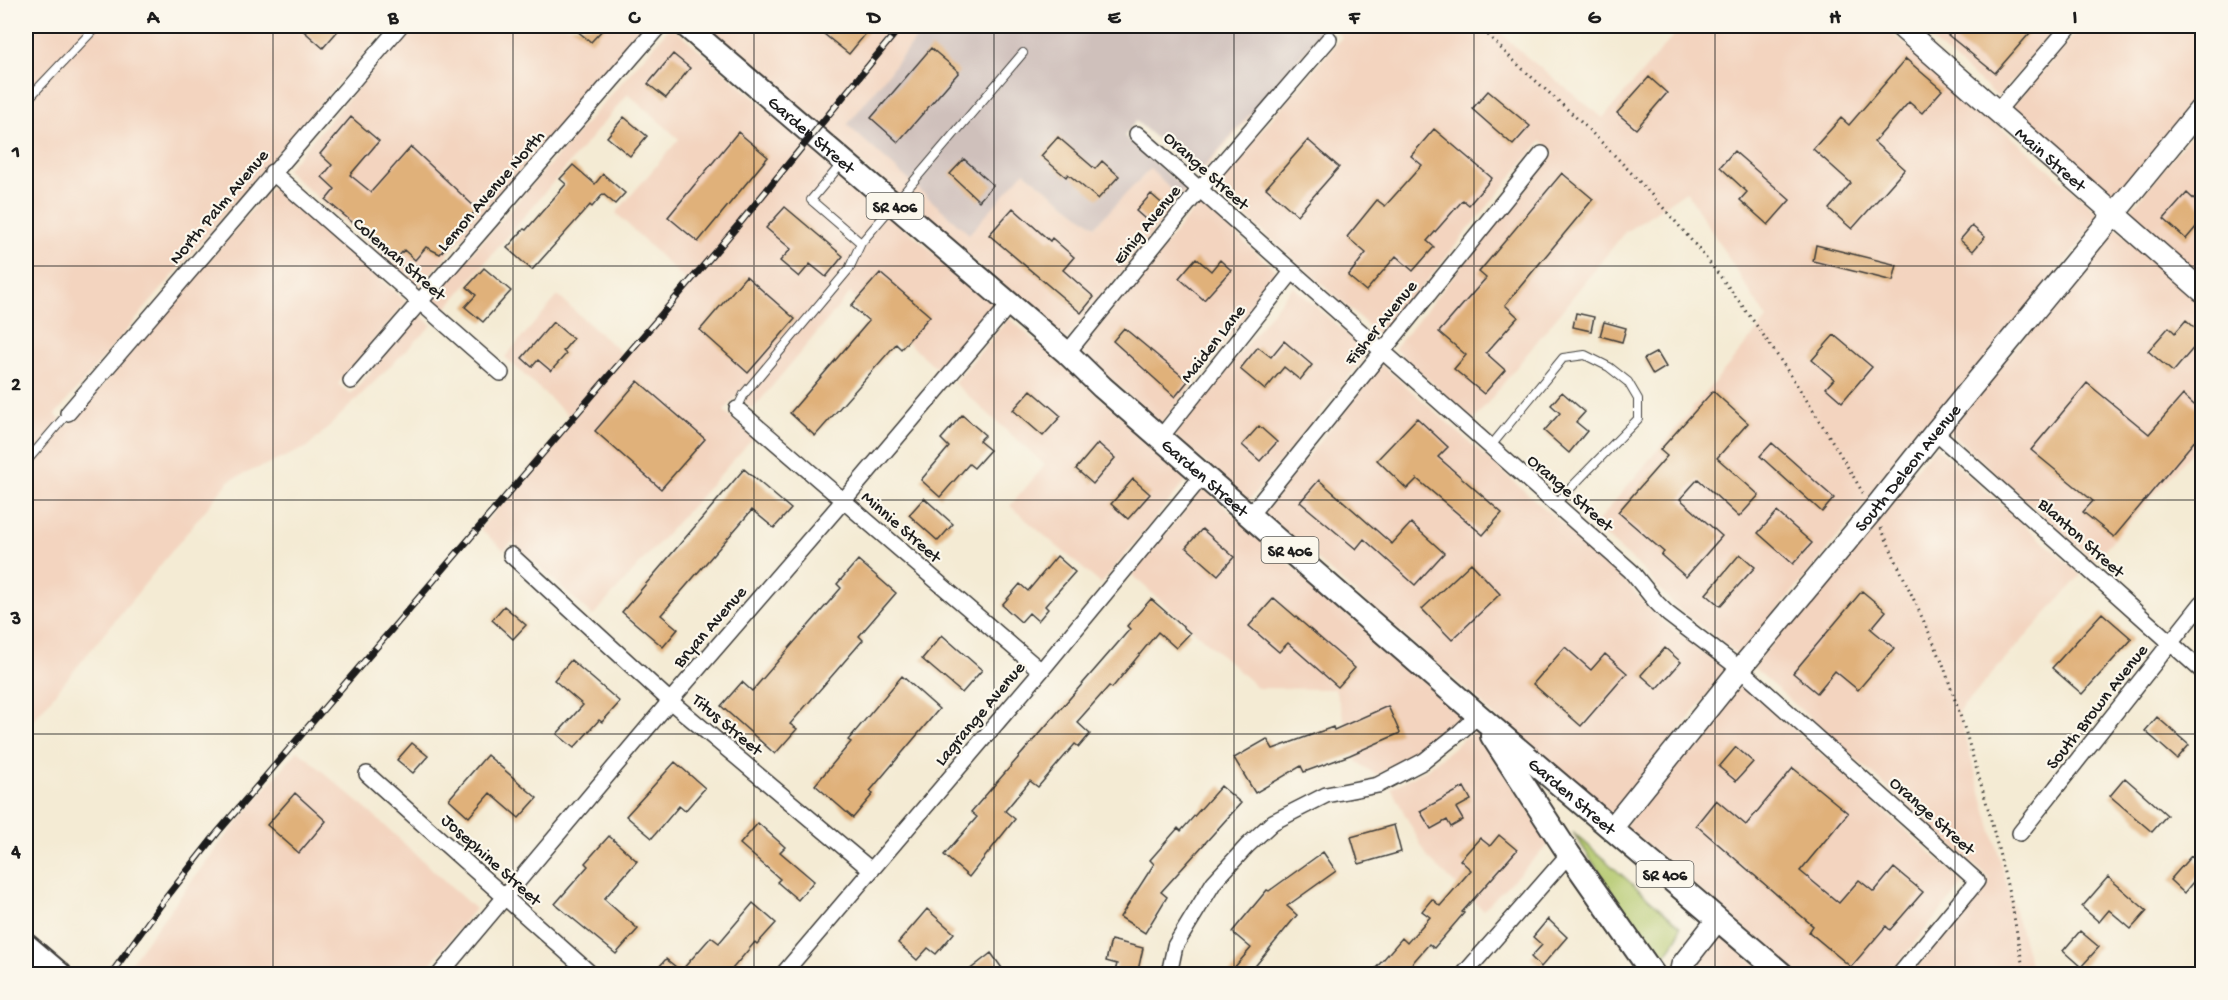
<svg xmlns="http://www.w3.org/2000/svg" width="2228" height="1000" viewBox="0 0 2228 1000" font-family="'Gochi Hand',sans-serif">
<rect width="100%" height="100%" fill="#fbf7ec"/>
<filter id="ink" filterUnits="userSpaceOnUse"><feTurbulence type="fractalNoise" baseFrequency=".0167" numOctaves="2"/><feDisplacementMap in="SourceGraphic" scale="12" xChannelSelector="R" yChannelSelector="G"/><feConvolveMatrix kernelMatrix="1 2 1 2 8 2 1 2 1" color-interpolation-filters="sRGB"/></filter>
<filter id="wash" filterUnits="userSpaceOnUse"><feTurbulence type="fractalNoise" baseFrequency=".008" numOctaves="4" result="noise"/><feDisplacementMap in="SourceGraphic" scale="24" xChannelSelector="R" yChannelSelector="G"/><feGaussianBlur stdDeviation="1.35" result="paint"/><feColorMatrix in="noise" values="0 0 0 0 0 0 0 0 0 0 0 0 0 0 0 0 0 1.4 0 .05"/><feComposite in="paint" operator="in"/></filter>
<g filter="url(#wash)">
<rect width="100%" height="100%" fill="#f4ebd4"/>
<path fill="#f3d4bf" d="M41 26H388L259 174 55 415 68 426 273 185 406 302 338 384 351 394 419 314 432 325 308 447 230 480 26 729V36Z
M412 26H648L419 287 286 170Z
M671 26 996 306 941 372 850 293 753 409 737 396 724 411 754 437 593 616 512 542 504 550 480 529 572 419 505 357 558 296 625 356 687 282 616 213 679 139 628 94 445 310 432 299Z
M701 26H926L847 125 1024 172 1095 226 1150 168 1177 197 1185 189 1187 191 1066 340Z
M1327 26H1408L1420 35 1429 26H1494L1522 53 1603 118 1682 26H1884L2103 216 1740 656 1675 606 1637 564 1594 526 1767 319 1686 191 1624 233 1474 420 1394 349 1555 152 1541 141 1381 337 1213 187 1342 37 1329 26 1200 175 1198 174Z
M1915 26H2059L1998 97Z
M2082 26H2202V93L2116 200 2011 108Z
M2202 121V278L2129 212Z
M1200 202 1280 274 1161 424 1079 351Z
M2116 228 2202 304V441L2094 561 1947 430Z
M1293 286 1368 353 1249 501 1174 435Z
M1009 318 1190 476 1101 584 1010 506 1045 465 954 383Z
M1381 364 1623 578 1648 608 1662 621 1727 671 1612 815 1485 708 1481 702 1263 513Z
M1935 446 2081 575 1958 712 2030 964 2043 974H1911L1990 879 1753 667Z
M1203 488 1464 716 1420 753 1376 775 1357 762 1335 689 1258 688 1132 575Z
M1741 682 1964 883 1889 974H1798L1625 826Z
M1476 729 1550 843 1483 910 1428 858 1391 788 1427 769Z
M298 750 382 823 475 909 422 974H122L217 847Z
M1719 933 1767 974H1689L1690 968Z"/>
<path fill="#cfc0bb" d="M926 26H1327L1198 174 1136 121 1124 136 1185 189 1178 197 1150 169 1095 226 1024 172 969 234 847 125Z"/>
<path fill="#b3c86d" stroke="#687244" stroke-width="1.5" d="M1573 832 1680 926 1678 937 1659 964Z"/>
<g id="blocks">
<path fill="#e0b17a" d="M298 26H342L323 48Z
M571 26H606L591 42Z
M814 26H872L849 54Z
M1937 26H2036L1995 73Z
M931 48 959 72 898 142 871 118Z
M673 54 690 68 666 98 648 84Z
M1906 59 1942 90 1922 113 1909 102 1874 142 1905 169 1852 229 1829 209 1851 183 1813 149 1841 118 1849 125Z
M1649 77 1667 93 1636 129 1617 113Z
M1488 91 1530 126 1513 145 1472 109Z
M351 117 379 141 350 175 371 192 411 147 477 209 440 254 426 247 415 260 404 250 396 259 326 200 335 189 322 177 332 165 320 154Z
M624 117 647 136 630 156 607 137Z
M1434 129 1492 178 1469 205 1463 200 1427 241 1434 247 1413 271 1396 256 1366 291 1348 276 1366 253 1347 237 1377 200 1385 206 1422 165 1411 156Z
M738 132 768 157 698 242 668 217Z
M1058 137 1095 169 1102 161 1119 176 1098 199 1068 174 1066 177 1041 156Z
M1308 140 1339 167 1297 215 1266 188Z
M1734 151 1790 200 1768 225 1740 200 1747 192 1720 167Z
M964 159 993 185 979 201 950 174Z
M573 165 595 184 603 174 625 193 615 204 603 194 592 207 590 205 532 270 507 248 524 229 526 230 566 184 560 179Z
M1562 173 1593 199 1505 305 1518 317 1486 353 1505 370 1484 394 1454 369 1466 355 1439 332 1486 278 1479 272Z
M2187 193 2202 207V220L2186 239 2164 219Z
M1151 194 1167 208 1152 225 1136 211Z
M785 207 843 256 826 277 810 264 799 277 780 261 791 249 766 228Z
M1013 208 1050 241 1052 238 1074 257 1063 270 1094 297 1081 313 989 235Z
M1972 226 1985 237 1973 251 1960 240Z
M1816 245 1897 265 1893 281 1813 261Z
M1196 258 1211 271 1220 260 1231 270 1204 300 1179 278Z
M484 268 511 291 483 322 465 307 476 295 467 287Z
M880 273 930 316 901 349 896 344 815 436 790 413 869 321 851 306Z
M746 276 795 319 748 373 700 330Z
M1576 313 1594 317 1591 331 1573 327Z
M2186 320 2202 334V338L2173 372 2148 351 2169 327 2175 333Z
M553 322 573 339 563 351 566 354 551 371 538 360 532 367 522 358Z
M1604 322 1626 328 1622 342 1600 336Z
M1124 328 1188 381 1175 397 1113 341Z
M1834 335 1872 367 1842 402 1826 388 1834 379 1812 360Z
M1284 341 1312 365 1300 380 1284 367 1265 390 1240 369 1258 347 1271 357Z
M1657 352 1666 367 1653 375 1644 359Z
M638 381 705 439 661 489 595 431Z
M2087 383 2149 434 2183 395 2202 412V432L2114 537 2083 512 2093 501 2031 450Z
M1031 390 1061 416 1043 436 1013 410Z
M1713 391 1748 423 1717 458 1759 495 1739 517 1698 479 1680 499 1722 536 1686 577 1661 555 1664 552 1618 512 1667 456 1660 450Z
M1562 392 1585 412 1576 422 1587 431 1569 453 1544 431 1560 413 1551 405Z
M962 415 985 435 979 441 990 450 974 468 969 464 940 497 921 480 949 447 941 439Z
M1417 418 1448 447 1438 457 1502 513 1483 535 1417 479 1407 489 1377 460Z
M1259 426 1277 442 1260 461 1242 445Z
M1098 443 1115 458 1093 484 1076 469Z
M1772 443 1834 498 1822 512 1760 456Z
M744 469 791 509 774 528 752 510 661 615 678 629 663 647 622 612Z
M1133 479 1150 494 1128 519 1111 504Z
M1319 480 1392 544 1411 523 1444 553 1415 585 1364 539 1356 549 1300 502Z
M924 498 953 524 938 541 909 515Z
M1777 512 1812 543 1793 564 1758 533Z
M1202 529 1234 557 1218 575 1186 547Z
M1740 554 1755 567 1720 606 1706 594Z
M1057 556 1075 572 1045 606 1048 609 1038 621 1029 613 1021 622 1002 605 1020 584 1028 591Z
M858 560 896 593 859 636 863 640 790 724 797 729 775 754 721 706 742 682 752 691 841 588 837 584Z
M1471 563 1500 594 1452 640 1422 609Z
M1862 591 1886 611 1871 629 1894 648 1858 690 1835 671 1817 693 1793 673Z
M1274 598 1355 668 1338 687 1288 643 1279 652 1249 626Z
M1151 599 1190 633 1176 648 1158 632 1112 688 1109 686 1077 722 1090 734 1079 747 1075 744 1038 787 1030 781 1005 811 1015 819 969 877 944 855 977 817 971 812 1130 629 1127 626Z
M504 606 526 625 513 639 492 620Z
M2102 613 2132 639 2082 694 2052 668Z
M942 635 982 670 962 693 922 659Z
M1565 647 1591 670 1605 654 1627 673 1581 726 1533 684Z
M1665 648 1681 662 1657 689 1641 675Z
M571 660 620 702 602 722 599 720 574 748 557 734 583 705 554 680Z
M902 676 939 709 870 791 873 794 853 818 815 785 851 742 848 740Z
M1388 706 1400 733 1350 755 1304 772 1301 766 1255 793 1234 758 1267 739 1273 749 1333 727 1334 730Z
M2157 717 2189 745 2177 759 2145 731Z
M412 743 428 756 413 773 397 760Z
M1736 747 1753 762 1736 781 1719 767Z
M487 755 537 798 519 818 490 793 469 817 449 799Z
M675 762 705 788 685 811 679 806 652 838 626 816Z
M1793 768 1848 813 1800 871 1839 903 1859 880 1874 892 1894 868 1923 892 1890 930 1886 926 1851 967 1809 932 1813 926 1696 825 1716 800 1746 825Z
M2125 778 2167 815 2152 832 2110 796Z
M1221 786 1241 803 1161 892 1167 897 1145 933 1120 917 1154 864 1150 860 1178 828 1181 831Z
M1464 787 1471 800 1456 808 1463 820 1451 827 1447 820 1431 829 1420 811Z
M295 793 326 821 299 853 267 825Z
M758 823 785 847 780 852 814 881 798 900 777 882 780 879 740 844Z
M1394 825 1401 852 1359 864 1351 837Z
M1499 835 1517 850 1462 912 1464 913 1434 948 1429 944 1402 975H1370L1402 938 1407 943 1430 917 1422 911 1432 899 1440 906 1471 870 1460 860 1480 838 1490 846Z
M609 836 637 861 604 899 638 929 616 954 555 904 588 866 585 863Z
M1323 852 1336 871 1287 906 1297 915 1248 975H1228L1251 948 1232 932 1267 890 1269 891Z
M2191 856 2202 866V871L2184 893 2170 880Z
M2108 877 2147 911 2131 929 2109 910 2099 922 2082 907Z
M753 903 776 923 757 944 755 942 727 975H652L666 959 681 971 711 937 719 943Z
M927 909 954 933 936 954 928 948 917 960 898 943Z
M1548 919 1567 937 1541 967 1531 957 1542 945 1533 937Z
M2080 931 2099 947 2081 967 2063 951Z
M1111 940 1143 948 1137 975H1114L1117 964 1106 961Z
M991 953 1007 975H963Z"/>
</g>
</g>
<g filter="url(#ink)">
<use href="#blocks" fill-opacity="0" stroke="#3c3b38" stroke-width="1.5"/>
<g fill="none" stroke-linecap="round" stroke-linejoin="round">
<defs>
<path id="lane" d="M26 101 97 26
M843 162 811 200 861 243
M737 409 744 394 849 269 861 243 1023 53
M1490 447 1563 358 1585 355 1609 367 1628 382 1638 399V419L1555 504
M26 462 68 413"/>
<path id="street" d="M1998 110 2070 26
M1137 134 1631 571 1656 602 1668 614 1740 669 1977 881 1900 974
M272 172 501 373
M1067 353 1200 189 1329 39
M351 381 659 26
M737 409 1041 671
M68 413 400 26
M1935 432 2202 671
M1161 437 1292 272
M1250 515 1542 154
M511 555 670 701 871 870
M367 774 591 974
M2020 833 2202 603
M440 974 670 701 843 501 1009 305
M783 974 1041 671 1203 475
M1169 974 1175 946 1214 882 1247 846 1273 822 1326 795 1378 785 1424 761 1460 732 1478 715
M1464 974 1569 854"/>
<g id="secondary">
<path id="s1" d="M1900 26 2202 291"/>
<path id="s2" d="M1612 828 1740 669 1873 510 1935 432 2202 107"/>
<path d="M1680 974 1682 965 1718 919"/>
</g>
<g id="primary">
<path id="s3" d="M686 26 1067 353 1102 387 1478 715 1782 974"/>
<path d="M1492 736 1569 854 1653 974"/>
<path d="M26 945 60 974"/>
</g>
</defs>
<use href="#lane" stroke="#3c3b38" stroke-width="10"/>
<use href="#street" stroke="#3c3b38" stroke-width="18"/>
<use href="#secondary" stroke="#3c3b38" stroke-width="24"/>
<use href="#primary" stroke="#3c3b38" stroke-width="26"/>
<path stroke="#3c3b38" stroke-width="3" stroke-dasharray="1.5 4.5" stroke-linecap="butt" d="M1480 26C1515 66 1558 98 1595 136 1617 157 1638 180 1658 202 1738 290 1803 390 1863 493
M1881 528 1942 661 1965 730 1988 808 2012 905 2024 974"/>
<use href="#lane" stroke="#fff" stroke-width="8"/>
<use href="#street" stroke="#fff" stroke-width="15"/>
<use href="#secondary" stroke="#fff" stroke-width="21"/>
<use href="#primary" stroke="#fff" stroke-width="22"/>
<defs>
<path id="rail" d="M111 974 162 903 218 832 740 223 901 26"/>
</defs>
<use href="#rail" stroke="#1c1c1c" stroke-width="7"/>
<use href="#rail" stroke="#fbf7ec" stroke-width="4.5" stroke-dasharray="14" stroke-linecap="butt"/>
</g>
</g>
<path fill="none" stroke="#1c1c1c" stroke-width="1.5" stroke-opacity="0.55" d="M273 26V974M513 26V974M754 26V974M994 26V974M1234 26V974M1474 26V974M1715 26V974M1955 26V974M26 266H2202M26 500H2202M26 734H2202"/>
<g text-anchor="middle" stroke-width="4.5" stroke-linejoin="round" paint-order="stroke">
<g fill="#fbf7ec" stroke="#5f5e5a" stroke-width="1.5">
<rect x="866.5" y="193" width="57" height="26" rx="4.5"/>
<rect x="1261.5" y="537" width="57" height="26" rx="4.5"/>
<rect x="1636.5" y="861" width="57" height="26" rx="4.5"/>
</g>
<g font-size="16" font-weight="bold" fill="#1c1c1c">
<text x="895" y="212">SR 406</text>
<text x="1290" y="556">SR 406</text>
<text x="1665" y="880">SR 406</text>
</g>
<g font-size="18" fill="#1c1c1c" stroke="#fbf7ec">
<text dy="6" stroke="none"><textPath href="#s3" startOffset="166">Garden Street</textPath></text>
<text dy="6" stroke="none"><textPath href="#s1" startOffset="201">Main Street</textPath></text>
<text transform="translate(1207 170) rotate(42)" y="6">Orange Street</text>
<text transform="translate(490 190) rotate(-49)" y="6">Lemon Avenue North</text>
<text transform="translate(218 206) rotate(-50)" y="6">North Palm Avenue</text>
<text transform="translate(1146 224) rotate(-51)" y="6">Einig Avenue</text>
<text transform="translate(400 258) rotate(41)" y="6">Coleman Street</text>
<text transform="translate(1380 322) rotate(-51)" y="6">Fisher Avenue</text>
<text transform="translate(1212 343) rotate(-52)" y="6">Maiden Lane</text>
<text dy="6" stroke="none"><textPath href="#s2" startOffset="466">South Deleon Avenue</textPath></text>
<text dy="6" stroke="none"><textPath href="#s3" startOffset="688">Garden Street</textPath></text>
<text transform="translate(1571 492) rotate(41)" y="6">Orange Street</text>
<text transform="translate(902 526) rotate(41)" y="6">Minnie Street</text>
<text transform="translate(2082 537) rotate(42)" y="6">Blanton Street</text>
<text transform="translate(709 626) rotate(-49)" y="6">Bryan Avenue</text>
<text transform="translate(2096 706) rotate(-52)" y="6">South Brown Avenue</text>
<text transform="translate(979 713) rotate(-50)" y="6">Lagrange Avenue</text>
<text transform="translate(728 724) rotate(40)" y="6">Titus Street</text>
<text dy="6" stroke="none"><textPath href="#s3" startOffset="1174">Garden Street</textPath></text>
<text transform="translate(1933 815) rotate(42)" y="6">Orange Street</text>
<text transform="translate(492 859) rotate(42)" y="6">Josephine Street</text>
</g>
</g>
<rect width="2228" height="1000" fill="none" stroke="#fbf7ec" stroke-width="66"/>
<rect x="33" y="33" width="2162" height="934" fill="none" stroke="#1c1c1c" stroke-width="2"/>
<g font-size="20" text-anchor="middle" font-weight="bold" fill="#1c1c1c">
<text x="153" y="23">A</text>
<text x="393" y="23">B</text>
<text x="634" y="23">C</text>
<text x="874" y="23">D</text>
<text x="1114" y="23">E</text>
<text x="1354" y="23">F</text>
<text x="1594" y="23">G</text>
<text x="1835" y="23">H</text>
<text x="2075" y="23">I</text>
<text x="16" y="157">1</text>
<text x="16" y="390">2</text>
<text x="16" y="624">3</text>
<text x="16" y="857">4</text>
</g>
</svg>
